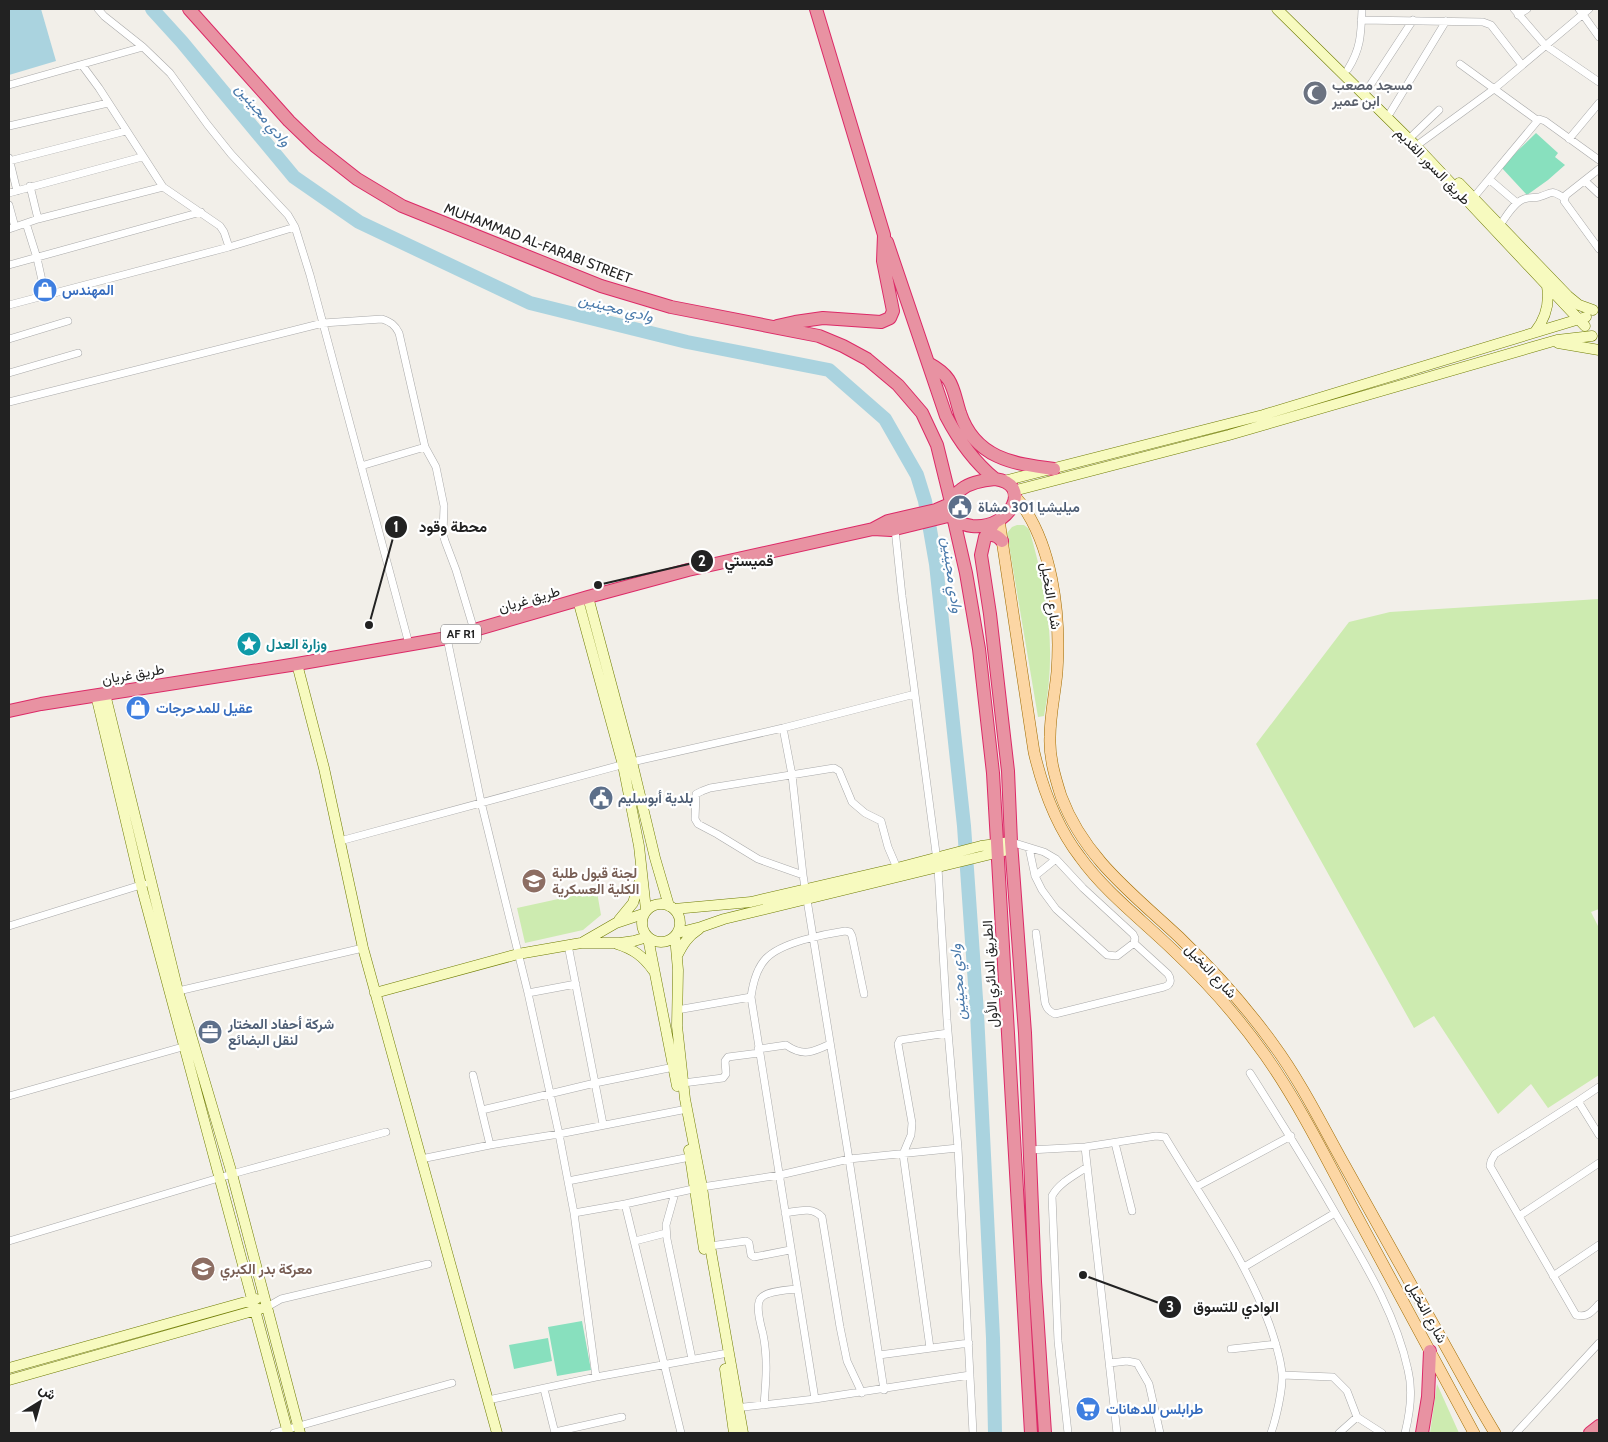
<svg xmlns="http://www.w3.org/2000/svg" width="1608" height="1442" viewBox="0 0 1608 1442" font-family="Cabin,Vazirmatn,sans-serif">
<rect width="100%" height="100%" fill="#f2efe9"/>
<path fill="#cdebb0" d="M1017 525H1024L1029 529C1048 593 1057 650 1044 716L1038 717 1007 533 1012 527Z
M1599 599V909L1591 912 1599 928V1075L1548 1108 1531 1084 1498 1114 1434 1016 1414 1028 1256 744 1349 622 1390 612Z
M597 892 601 915 583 930 525 943 517 908 581 894 582 897Z
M1437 1384 1459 1433H1430Z"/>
<path fill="#88e0be" d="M1536 133 1558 153 1555 157 1565 165 1548 180 1527 195 1501 167Z
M582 1321 591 1370 557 1376 548 1327Z
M548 1338 552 1361 514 1369 509 1345Z"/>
<path fill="#aad3df" d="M9 9H41L56 61 9 75Z"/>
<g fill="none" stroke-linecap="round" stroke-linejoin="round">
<path stroke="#aad3df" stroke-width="14" d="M152 9 182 42 294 177 359 222 530 303 687 342 829 370 885 419 917 475 925 501 936 564 964 826 977 1013 993 1338 995 1433"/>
<defs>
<path id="street" d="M98 9 104 16 143 47
M1514 9 1545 45 1599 82
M1579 9 1599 37
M1518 15 1527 9
M1361 20 1483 22 1491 25 1522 65
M1460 64 1537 120
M82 65 99 88 163 187 220 226 224 232 229 247
M1348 69C1361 48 1361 34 1362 9
M9 85 143 47 170 73 207 124 231 154 288 215 295 227 310 275 409 644
M1367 90 1413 20
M1390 113 1446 21
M9 126 108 103
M1412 136 1439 110
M1569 139 1599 103
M1416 146 1494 89 1589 9
M9 158 17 191
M9 161 126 131
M1599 169 1566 195 1564 201 1599 249
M1489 179 1517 203
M1585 181 1599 194
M30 186 38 219
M9 193 142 157
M1474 197 1539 119 1545 121 1599 160
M9 205 15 227
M26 223 37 258 45 294
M1500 225C1506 217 1514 202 1524 199 1529 197 1534 198 1539 197 1553 193 1550 189 1564 198
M9 229 38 219 163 187
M9 265 201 212
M9 305 229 247 295 227
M9 339 68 321
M9 373 78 353
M9 402 323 323 382 319C391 322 395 325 399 333L425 447 436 467 444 506 443 534 445 541 456 570 474 630
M361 466 425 447
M895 529 902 596 938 868 947 1020 958 1148 973 1433
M447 638 481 802 528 993 559 1134 574 1213 596 1377
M783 728 792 775 803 875 849 1159 884 1390
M340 841 632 762 783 728 915 694
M1011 842 1044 852 1056 859 1083 888 1133 934 1135 938 1134 943 1168 974C1172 980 1171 985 1164 987L1055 1014C1049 1011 1047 1009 1045 1003L1036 933
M1029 848 1035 876 1042 890 1056 909 1107 955 1117 956 1134 943
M803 875 758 859 717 834 698 824 695 819 696 794 702 791 710 788 834 768 839 771 852 802 865 813 881 821 888 847 897 868
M1035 876 1056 859
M9 926 144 884
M568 945 603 1124
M174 992 363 948
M528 993 576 984
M677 1010 751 997
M758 1049 786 1045C803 1057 813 1052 830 1044
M1250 1073C1280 1120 1309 1167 1337 1216 1365 1264 1396 1314 1408 1370 1413 1390 1410 1413 1405 1433
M473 1075 490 1145
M683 1083 723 1078 726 1074 725 1061 728 1057 759 1053
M9 1096 186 1046
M1578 1101 1599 1087
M482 1110 595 1083 674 1067
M1599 1135 1578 1101 1495 1154 1491 1161 1490 1166 1576 1315C1587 1318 1592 1312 1599 1304
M1115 1143 1132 1211
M1085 1147 1117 1433
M1029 1150 1085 1147 1156 1136 1165 1137C1202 1199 1245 1258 1270 1326 1275 1341 1281 1358 1282 1374 1283 1389 1276 1419 1271 1433
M421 1159 490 1145 559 1134 687 1109
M568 1181 690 1157
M1196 1187 1291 1136
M675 1193 666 1225 667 1239 692 1359
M574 1213 625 1204
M785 1213C799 1211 812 1206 822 1217L840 1327 847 1361 862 1393
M1519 1216 1599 1163
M9 1241 232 1174 386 1132
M635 1241 666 1233
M710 1246 746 1241 749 1243 751 1255 754 1257 790 1250
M1244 1267 1335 1213
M1553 1276 1599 1245
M267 1307 281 1299 428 1264
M930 1348 903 1154 911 1135 912 1123 898 1044 900 1040 948 1033
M1231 1349 1276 1344
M879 1355 969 1343
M1110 1363 1127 1361 1137 1363 1149 1384 1160 1433
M1282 1375 1333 1377 1347 1391 1357 1417 1382 1433
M544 1389 555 1433
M815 1399 751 997C756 960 769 950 803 940 817 936 831 933 845 931L850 932 852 936 864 994
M488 1400 596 1377 728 1353
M764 1405C766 1381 768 1358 763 1334 761 1326 754 1303 762 1297 768 1291 788 1290 796 1289
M735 1408 815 1399 970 1375
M555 1432 622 1417
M274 1433 452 1383
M681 1433 625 1204 702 1187 780 1175 849 1159 958 1148
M1068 1433 1058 1341 1052 1196C1059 1183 1075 1175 1087 1167
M1339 1433 1357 1417
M1516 1433 1599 1343"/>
<path id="secondary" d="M1277 9 1416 146 1585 326
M1459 183 1568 296 1579 305 1593 310
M1535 332C1546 318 1550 304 1547 286
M1558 343 1599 350
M1004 481 1263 415 1586 317
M1013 491 1229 435 1557 340 1592 336
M588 597 632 762 655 858 669 906
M578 600 623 765 639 846 646 910
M297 664 324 768 363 948 497 1433
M105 694 178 991 232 1174 300 1433
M96 695 141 885 288 1433
M642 923a19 19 0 1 1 38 0a19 19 0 1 1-38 0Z
M674 909 751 902 897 868 981 846 1011 842
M619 920 633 903 640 880
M677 933 701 927 724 919 1012 849
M675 936 678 970 677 1026 685 1099 702 1187 710 1246 743 1433
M648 938 677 1086
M583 942 616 923 643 914
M617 944C633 949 643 956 653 970
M677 956C683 944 688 936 699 929
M375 993 518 954 581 943H620L634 941 647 937
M689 1150 704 1249
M9 1368 256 1299
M725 1369 734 1433
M9 1380 260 1309"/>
<path id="primary" d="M1014 495C1053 539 1061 616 1057 672 1055 694 1050 715 1050 737 1049 757 1055 777 1061 796 1084 858 1133 894 1179 937 1213 970 1245 1005 1273 1044 1301 1082 1322 1125 1345 1166 1377 1223 1409 1281 1441 1338 1459 1370 1476 1402 1495 1433
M999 520 1034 752C1043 790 1056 826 1080 857 1105 892 1142 920 1173 950 1207 982 1238 1017 1265 1055 1298 1102 1324 1154 1351 1205 1392 1281 1433 1357 1474 1433"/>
<path id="highway" d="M189 9 289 121 315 146 357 179 402 206 601 286 671 307 819 336 843 346 867 359 898 385 922 413 937 445 951 502
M887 242 946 416C959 441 973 461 995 479
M777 326 795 322 823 318 881 322 890 318 893 311 883 261 884 235 816 9
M928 363C954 377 952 387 960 413 975 458 1013 464 1054 469
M995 479C1034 484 1010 530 972 526 949 523 942 503 962 489 971 482 984 480 995 479Z
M953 516 966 573 979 649 993 773 1031 1433
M995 522 985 537 981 555 990 614 1008 771 1011 842 1025 1033 1035 1282 1045 1433
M873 529 891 530 952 515
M985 537C991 533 997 535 1002 541
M9 711 41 704 297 664 447 638 588 597 688 570 873 529 888 521 936 510 950 504
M1422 1433 1428 1397 1430 1351
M1590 1433 1599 1426"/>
</defs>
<use href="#street" stroke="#a9a9a9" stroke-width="8"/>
<use href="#secondary" stroke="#707d05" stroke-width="11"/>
<use href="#primary" stroke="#a06b00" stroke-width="12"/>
<use href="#highway" stroke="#dc2a67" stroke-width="14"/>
<use href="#street" stroke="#fff" stroke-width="7"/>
<use href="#secondary" stroke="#f7fabf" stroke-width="10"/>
<use href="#primary" stroke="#fcd6a4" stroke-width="11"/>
<use href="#highway" stroke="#e892a2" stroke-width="12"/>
</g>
<defs>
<symbol id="mosque-disc" viewBox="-11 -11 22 22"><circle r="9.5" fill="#6b7280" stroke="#fff"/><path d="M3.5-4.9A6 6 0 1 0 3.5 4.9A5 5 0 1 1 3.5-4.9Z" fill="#fff"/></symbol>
<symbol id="shop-disc" viewBox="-11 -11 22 22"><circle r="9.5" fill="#3f7fe0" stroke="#fff"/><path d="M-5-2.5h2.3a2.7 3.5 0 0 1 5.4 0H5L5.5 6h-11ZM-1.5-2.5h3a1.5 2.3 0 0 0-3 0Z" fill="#fff"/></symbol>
<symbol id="civic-disc" viewBox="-11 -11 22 22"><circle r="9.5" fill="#5c6f8a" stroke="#fff"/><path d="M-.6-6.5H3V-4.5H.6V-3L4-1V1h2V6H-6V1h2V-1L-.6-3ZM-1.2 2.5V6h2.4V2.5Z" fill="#fff"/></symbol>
<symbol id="sight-disc" viewBox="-11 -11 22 22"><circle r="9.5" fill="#0f9aa8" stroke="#fff"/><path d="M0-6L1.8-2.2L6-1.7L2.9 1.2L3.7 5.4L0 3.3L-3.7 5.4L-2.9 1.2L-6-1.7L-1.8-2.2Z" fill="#fff"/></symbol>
<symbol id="university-disc" viewBox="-11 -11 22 22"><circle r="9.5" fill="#8d6e63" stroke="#fff"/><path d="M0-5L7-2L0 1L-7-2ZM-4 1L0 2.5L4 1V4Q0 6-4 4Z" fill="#fff"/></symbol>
<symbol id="office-disc" viewBox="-11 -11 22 22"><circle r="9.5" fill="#5c6f8a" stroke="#fff"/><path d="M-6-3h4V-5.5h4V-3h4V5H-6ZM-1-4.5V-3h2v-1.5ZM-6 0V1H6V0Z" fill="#fff"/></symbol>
<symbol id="school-disc" viewBox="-11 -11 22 22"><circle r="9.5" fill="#8d6e63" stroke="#fff"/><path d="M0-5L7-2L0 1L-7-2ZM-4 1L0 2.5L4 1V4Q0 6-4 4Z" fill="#fff"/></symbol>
<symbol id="supermarket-disc" viewBox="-11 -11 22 22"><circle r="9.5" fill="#3f7fe0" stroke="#fff"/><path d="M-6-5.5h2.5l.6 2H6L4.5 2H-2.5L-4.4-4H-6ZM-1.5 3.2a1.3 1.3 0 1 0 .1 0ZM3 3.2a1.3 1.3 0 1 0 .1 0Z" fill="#fff"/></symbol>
</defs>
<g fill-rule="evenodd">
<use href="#mosque-disc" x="1301" y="79" width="28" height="28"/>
<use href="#shop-disc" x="31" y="276" width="28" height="28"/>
<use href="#civic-disc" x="946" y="493" width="28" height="28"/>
<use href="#sight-disc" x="235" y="630" width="28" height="28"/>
<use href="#shop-disc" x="124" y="694" width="28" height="28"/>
<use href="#civic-disc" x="587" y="784" width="28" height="28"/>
<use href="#university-disc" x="520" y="867" width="28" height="28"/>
<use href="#office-disc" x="196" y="1018" width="28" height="28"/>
<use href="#school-disc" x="189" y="1255" width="28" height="28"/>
<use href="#supermarket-disc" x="1074" y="1395" width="28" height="28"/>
</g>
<g text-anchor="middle" stroke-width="4.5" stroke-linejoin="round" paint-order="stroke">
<rect fill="#fff" stroke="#646464" stroke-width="1" x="441" y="624.5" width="40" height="19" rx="4"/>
<g font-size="12" font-weight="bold" fill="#222">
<text x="461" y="638">AF R1</text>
</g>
<g font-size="14" font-weight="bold" fill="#5b616d" stroke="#fff" text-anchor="start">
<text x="1332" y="90">مسجد مصعب<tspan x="1332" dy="16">ابن عمير</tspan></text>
</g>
<g font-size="14" fill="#222" stroke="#fff">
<text transform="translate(1433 166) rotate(46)" y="5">طريق السور القديم</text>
<text transform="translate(538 243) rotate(21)" y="5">MUHAMMAD AL-FARABI STREET</text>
<text transform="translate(1051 596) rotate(81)" y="5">شارع النخيل</text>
<text transform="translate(529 599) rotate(-16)" y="5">طريق غريان</text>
<text transform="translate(133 674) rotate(-10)" y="5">طريق غريان</text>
<text transform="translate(1211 971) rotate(47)" y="5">شارع النخيل</text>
<text transform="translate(990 974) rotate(-93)" y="5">الطريق الدائري الأول</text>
<text transform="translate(1427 1312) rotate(61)" y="5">شارع النخيل</text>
</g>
<g font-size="14" font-weight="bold" fill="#366cbe" stroke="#fff" text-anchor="start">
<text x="62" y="295">المهندس</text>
<text x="156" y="713">عقيل للمدحرجات</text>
<text x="1106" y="1414">طرابلس للدهانات</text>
</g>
<g font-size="14" font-weight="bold" fill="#4e5e75" stroke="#fff" text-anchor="start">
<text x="978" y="512">ميليشيا 301 مشاة</text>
<text x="618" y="803">بلدية أبوسليم</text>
<text x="228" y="1029">شركة أحفاد المختار<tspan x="228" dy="16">لنقل البضائع</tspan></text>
</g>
<g font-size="14" font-weight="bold" fill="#0d838f" stroke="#fff" text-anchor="start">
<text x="266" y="649">وزارة العدل</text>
</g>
<g font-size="14" font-weight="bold" fill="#785e54" stroke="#fff" text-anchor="start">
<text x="552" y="878">لجنة قبول طلبة<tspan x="552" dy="16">الكلية العسكرية</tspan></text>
<text x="220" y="1274">معركة بدر الكبري</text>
</g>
<g font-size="15" font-style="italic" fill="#4a7aab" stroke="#fff">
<text transform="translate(263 115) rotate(50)" y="5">وادي مجينين</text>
<text transform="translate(616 308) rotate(14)" y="5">وادي مجينين</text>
<text transform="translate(952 575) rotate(82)" y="5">وادي مجينين</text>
<text transform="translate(958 982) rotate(-94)" y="5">وادي مجينين</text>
</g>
</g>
<path fill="none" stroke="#222" stroke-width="2" d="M369 625L396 527M598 585L702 561M1083 1275L1170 1307"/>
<g fill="#222" stroke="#fff" stroke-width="2">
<circle cx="369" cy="625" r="5"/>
<circle cx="598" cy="585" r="5"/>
<circle cx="1083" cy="1275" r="5"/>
<circle cx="396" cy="527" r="12"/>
<circle cx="702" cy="561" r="12"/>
<circle cx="1170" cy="1307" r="12"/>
</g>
<g font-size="15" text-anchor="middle" font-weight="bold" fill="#fff">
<text x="396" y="532">1</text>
<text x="702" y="566">2</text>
<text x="1170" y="1312">3</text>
</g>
<g font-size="15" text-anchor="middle" font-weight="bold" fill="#222" stroke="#fff" stroke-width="4.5" stroke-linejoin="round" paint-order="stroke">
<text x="453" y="532">محطة وقود</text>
<text x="749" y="566">قميستي</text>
<text x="1236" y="1312">الوادي للتسوق</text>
</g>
<rect width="1608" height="1442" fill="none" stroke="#222222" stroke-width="20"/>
<g transform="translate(40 1402) rotate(37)" stroke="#ffffff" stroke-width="4" paint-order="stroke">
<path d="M0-4L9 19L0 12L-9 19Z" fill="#222222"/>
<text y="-8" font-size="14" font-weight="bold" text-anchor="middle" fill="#222222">ش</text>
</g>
</svg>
